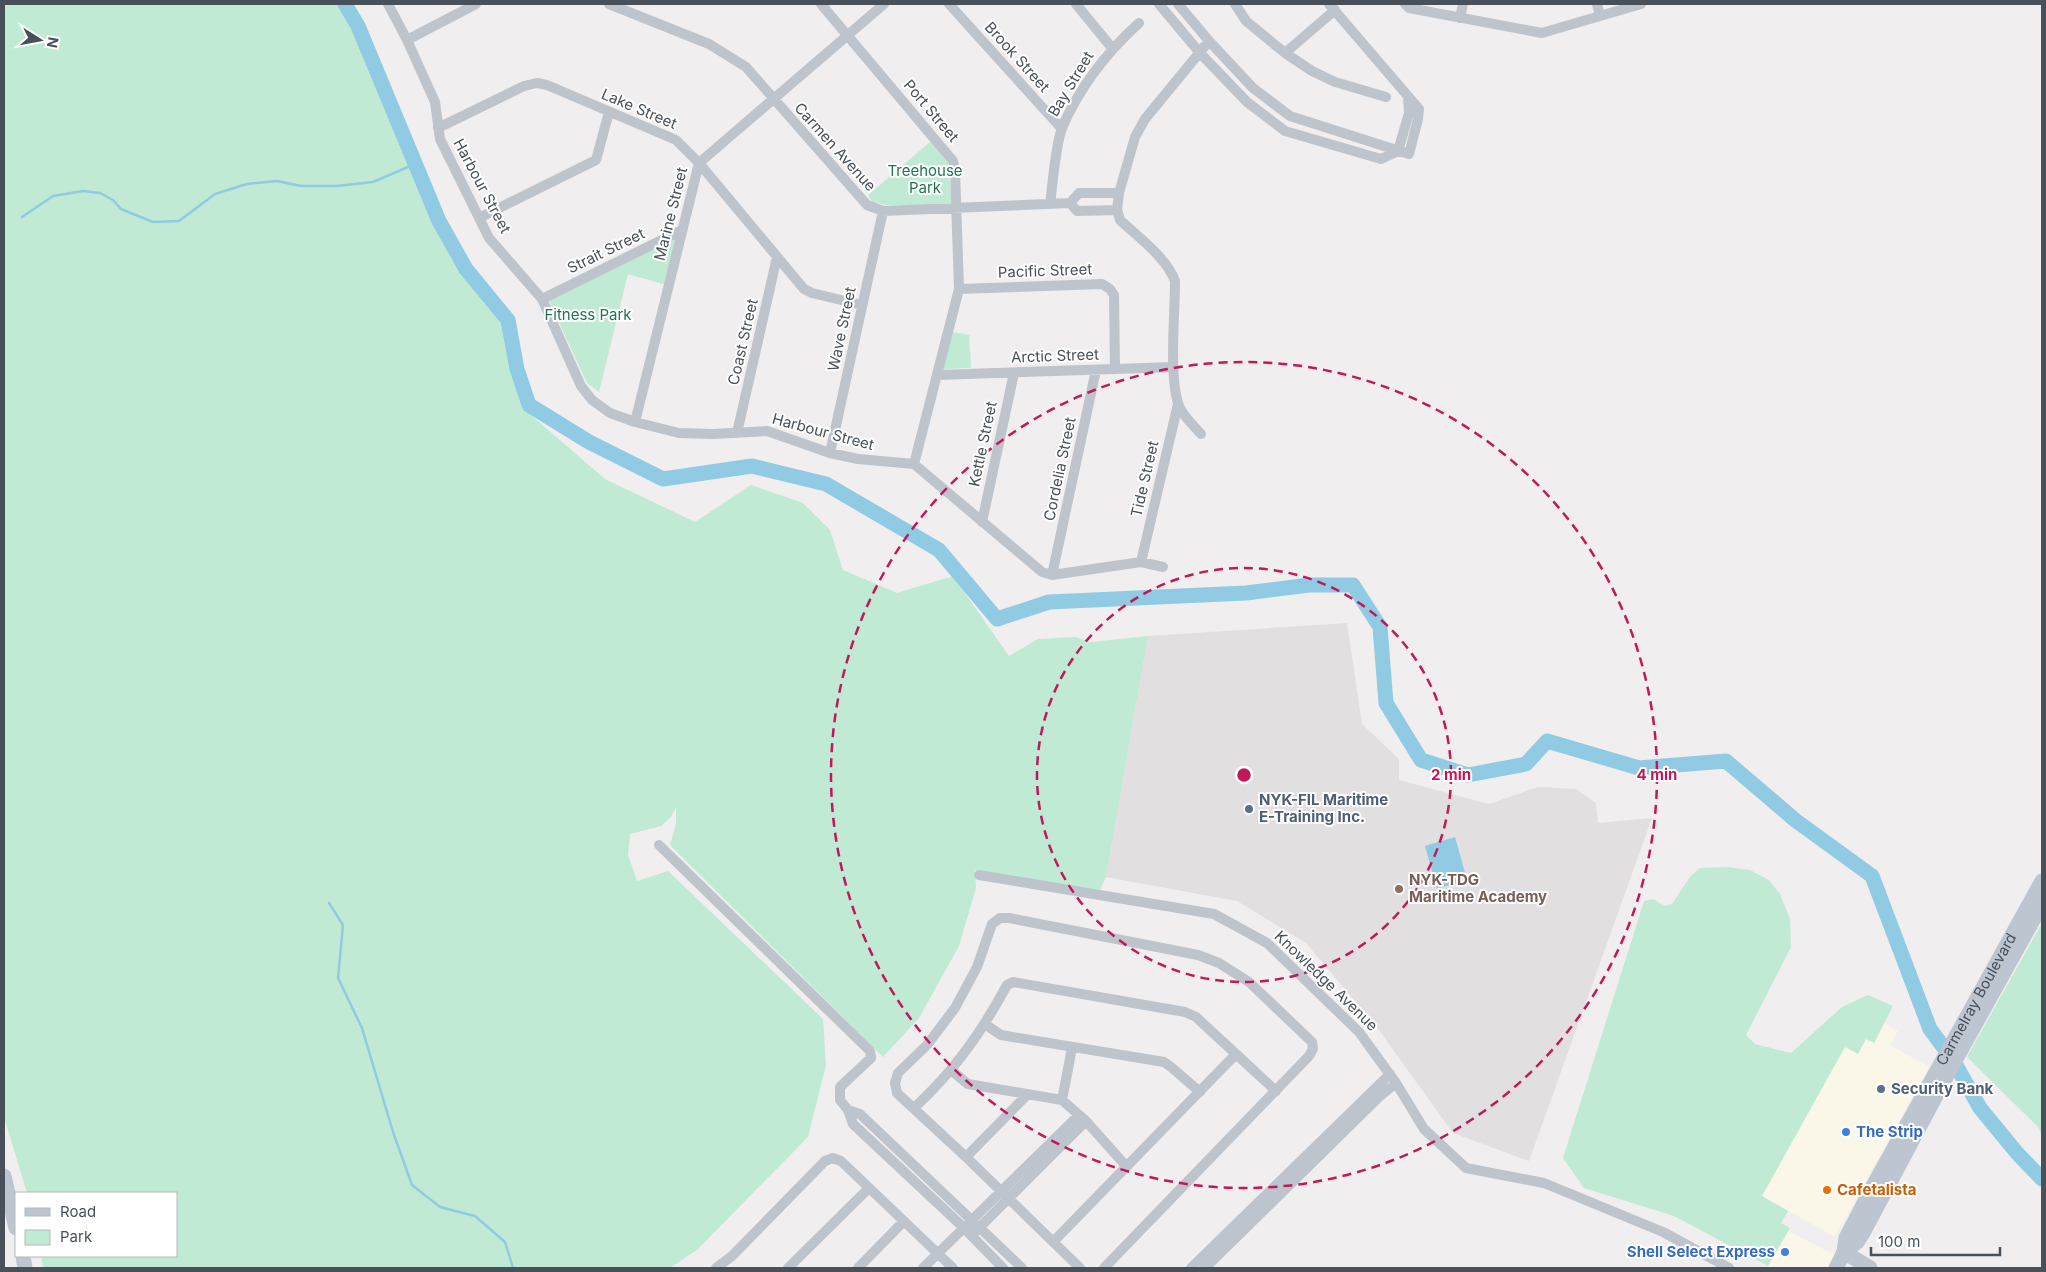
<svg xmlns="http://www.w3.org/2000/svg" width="2046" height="1272" viewBox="0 0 2046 1272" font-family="Inter,sans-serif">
<rect width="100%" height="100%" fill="#f0eeee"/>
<path fill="#faf6e8" d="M1885 1023 1898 1031 1890 1045 1929 1067 1835 1237 1762 1196 1845 1046 1866 1039 1874 1042Z
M1788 1231 1837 1256 1831 1268H1767Z"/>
<path fill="#e1dfdf" d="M1347 623 1362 724 1399 759V780L1489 804 1538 787 1576 789 1596 803 1598 823 1652 818 1529 1161 1453 1133 1376 1026 1306 943 1237 901 1106 877 1148 636Z"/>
<path fill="#c0ead4" d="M4 4H345L358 26 439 221 466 269 508 320 517 369 532 416 605 479 695 522 751 485 803 503 830 530 843 570 897 593 953 576 1009 656 1038 639 1075 637 1091 642 1148 636 1106 877 1100 890 975 870 976 888 959 946 919 1018 883 1057 670 845 676 824V807L671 817 661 826 630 834 628 855 637 881 668 871 823 1019 826 1065 808 1137 698 1249 670 1268H43L41 1256H176V1193H27L4 1117Z
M930 142 948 163 952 205H886L872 202 868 195Z
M679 235 666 285 628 274 599 392 587 383 549 301Z
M953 332 969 335 971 368 943 369Z
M1727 867 1750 870 1769 880 1780 894 1790 919 1791 947 1746 1035 1755 1044 1791 1053 1842 1007 1868 995 1893 1006 1874 1043 1866 1039 1858 1054 1845 1047 1762 1196 1788 1211 1781 1223 1790 1228 1768 1266 1674 1216 1584 1188 1563 1158 1644 901 1653 899 1664 906 1672 904 1690 877 1700 868Z
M2042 923V1136L2038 1127 1967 1057Z"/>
<path fill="#91cbe3" d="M1455 837 1467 880 1437 889 1425 846Z"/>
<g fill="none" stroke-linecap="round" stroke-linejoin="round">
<path stroke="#91cbe3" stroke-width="2.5" d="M22 217 53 196 83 191 100 193 113 200 121 209 153 222 179 221 215 194 247 184 277 181 301 186H336L373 182 415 164
M329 903 343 925 338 978 362 1028 393 1132 412 1185 440 1207 475 1216 505 1242 513 1268"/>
<path stroke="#91cbe3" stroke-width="15" d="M345 4 358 26 439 221 466 269 508 320 517 369 529 405 589 442 663 479 752 466 826 484 939 550 997 619 1049 602 1246 593 1309 585H1353L1380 627 1386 703 1421 760 1468 775 1526 764 1547 741 1639 768 1726 761 1795 820 1872 876 1930 1029 1953 1060 1980 1108 2017 1153 2042 1179"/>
<path stroke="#bec4cc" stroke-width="10" d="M388 4 407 40 435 102 440 139 489 238 542 299 581 386 592 400 610 413 635 422 679 433 713 434 767 431 830 453 858 459 914 464 1042 572 1052 575 1141 562 1163 567
M609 4 709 44 746 67 867 205 883 211 1070 203 1079 193H1119
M821 4 953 161 955 170 959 289 914 464
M949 4 1062 129
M1076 4 1112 48
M1159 4 1200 53 1247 102 1285 131 1381 159 1398 151
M1178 4 1209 41 1253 88 1290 116 1409 154 1418 119 1419 109 1329 4
M1235 4 1246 21 1285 53 1312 71 1335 82 1386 97
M1405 4 1409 8 1542 33 1641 4
M1597 4 1600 16
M1460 18 1463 4
M407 40 476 4
M1285 53 1335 10
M438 128 524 86 537 83 547 85 676 140 699 163 804 289 812 293 862 305
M1398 151 1409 113 1408 96
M1070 203 1077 211 1117 210
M1050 204C1053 182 1055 148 1062 128 1080 86 1106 53 1139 23
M479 218 596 160 609 112
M959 289 1102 284 1110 289 1114 295 1115 369
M542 299 682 230
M937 375 1174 367
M635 422 699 163 884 4
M737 433 777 257
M1201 434C1193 425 1181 414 1178 403 1169 374 1175 313 1175 281 1167 258 1138 237 1120 220L1117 210 1119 193 1135 137 1145 119 1209 41
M830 453 883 211
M982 522 1014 373
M1141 562 1178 404
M1052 575 1096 370
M659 845 870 1051 871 1058 840 1087V1100L848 1110 853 1124 963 1227 1003 1268
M979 875 1214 914 1267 943 1359 1032 1396 1083 1424 1129 1466 1168 1544 1183 1663 1232 1729 1268
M986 1025 1001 1035 1164 1062 1171 1067 1200 1092
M1236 1054 1276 1091
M952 1071 968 1084 1062 1100 1086 1121 1126 1166
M1062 1100 1072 1048
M914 1108C955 1070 981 1033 1007 985L1013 982 1185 1012 1196 1017 1236 1054 1053 1242
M848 1110 860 1114 1022 1268
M966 1157 1028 1094
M975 1232 1086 1121
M716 1268 732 1256 825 1161 833 1158 841 1161 953 1268
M788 1268 868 1189
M858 1268 904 1221
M923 1268 1079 1115
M1080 1268 966 1157 897 1093 895 1083 898 1073 927 1045 955 1008 977 967 992 924 1000 918H1009L1198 955 1219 963 1249 982 1312 1042 1313 1049 1309 1056 1104 1268
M1191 1268 1390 1074
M1205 1268 1379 1097 1396 1083"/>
<g stroke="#bdc5d0" stroke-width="15">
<path d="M4 1176 16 1228"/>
<path d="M1844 1252 1857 1242 1863 1233 1946 1077 2042 904"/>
<path d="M1844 1252 1870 1268"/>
<path d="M23 1256 25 1268"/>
<path id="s1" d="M1836 1268 1844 1252 1846 1238 1872 1188 2042 881"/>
</g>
</g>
<g fill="none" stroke="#c2185b" stroke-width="2.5" stroke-dasharray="9 6">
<circle cx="1244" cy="775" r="207"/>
<circle cx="1244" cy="775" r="413"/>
</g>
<g fill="#5c6f8a" stroke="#fff" stroke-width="2">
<circle cx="1249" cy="809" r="5"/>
<circle cx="1881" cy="1089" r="5"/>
</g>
<circle fill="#8d6e63" stroke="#fff" stroke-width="2" cx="1399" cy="889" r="5"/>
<g fill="#3f7fe0" stroke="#fff" stroke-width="2">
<circle cx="1846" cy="1132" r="5"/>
<circle cx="1785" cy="1252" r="5"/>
</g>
<circle fill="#e8710a" stroke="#fff" stroke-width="2" cx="1827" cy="1190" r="5"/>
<g text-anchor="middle" stroke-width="4" stroke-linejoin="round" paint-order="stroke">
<g font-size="15" fill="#485059" stroke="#fff">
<text transform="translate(1017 57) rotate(48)" y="5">Brook Street</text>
<text transform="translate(1071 84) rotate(-59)" y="5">Bay Street</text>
<text transform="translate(639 109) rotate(23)" y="5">Lake Street</text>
<text transform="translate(931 111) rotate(50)" y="5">Port Street</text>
<text transform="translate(835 147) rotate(48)" y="5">Carmen Avenue</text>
<text transform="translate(482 186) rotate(62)" y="5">Harbour Street</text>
<text transform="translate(671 214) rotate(-76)" y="5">Marine Street</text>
<text transform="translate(606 251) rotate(-26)" y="5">Strait Street</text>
<text transform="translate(1045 271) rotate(-2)" y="5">Pacific Street</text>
<text transform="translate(842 329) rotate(-78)" y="5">Wave Street</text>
<text transform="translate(743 342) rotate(-77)" y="5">Coast Street</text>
<text transform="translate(1055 356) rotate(-2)" y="5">Arctic Street</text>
<text transform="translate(823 432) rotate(15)" y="5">Harbour Street</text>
<text transform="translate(983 444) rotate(-78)" y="5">Kettle Street</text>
<text transform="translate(1060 469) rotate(-78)" y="5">Cordelia Street</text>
<text transform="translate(1145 479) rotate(-77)" y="5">Tide Street</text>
<text transform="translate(1326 981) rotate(44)" y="5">Knowledge Avenue</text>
<text dy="5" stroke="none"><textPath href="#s1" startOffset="304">Carmelray Boulevard</textPath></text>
</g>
<g font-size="15" fill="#207450" stroke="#fff">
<text x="925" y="176">Treehouse<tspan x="925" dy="17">Park</tspan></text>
<text x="588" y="320">Fitness Park</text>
</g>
<g font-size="15" font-weight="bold" fill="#4e5e75" stroke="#fff" text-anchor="start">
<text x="1259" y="805">NYK-FIL Maritime<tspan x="1259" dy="17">E-Training Inc.</tspan></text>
<text x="1891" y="1094">Security Bank</text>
</g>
<g font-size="15" font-weight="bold" fill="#785e54" stroke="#fff" text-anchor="start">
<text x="1409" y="885">NYK-TDG<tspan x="1409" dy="17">Maritime Academy</tspan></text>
</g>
<g font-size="15" font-weight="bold" fill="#366cbe" stroke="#fff" text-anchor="start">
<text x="1856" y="1137">The Strip</text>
<text x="1775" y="1257" text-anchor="end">Shell Select Express</text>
</g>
<g font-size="15" font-weight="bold" fill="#c56008" stroke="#fff" text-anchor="start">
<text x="1837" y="1195">Cafetalista</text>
</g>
</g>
<circle cx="1244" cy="775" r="8" fill="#c2185b" stroke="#fff" stroke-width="2.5"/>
<g font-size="15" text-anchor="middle" font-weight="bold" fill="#c2185b" stroke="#fff" stroke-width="4" stroke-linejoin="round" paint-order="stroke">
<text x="1451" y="780">2 min</text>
<text x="1657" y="780">4 min</text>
</g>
<rect width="2046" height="1272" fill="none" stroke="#485059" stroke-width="10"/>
<rect x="15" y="1192" width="162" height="65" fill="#ffffff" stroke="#b6b9bd"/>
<rect x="25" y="1208" width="25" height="8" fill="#bdc5d0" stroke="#b6b9bd"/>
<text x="60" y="1217" font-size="15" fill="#485059">Road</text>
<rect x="25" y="1230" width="25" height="15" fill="#c0ead4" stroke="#b6b9bd"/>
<text x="60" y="1242" font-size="15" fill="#485059">Park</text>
<g transform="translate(40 40) rotate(101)" stroke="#ffffff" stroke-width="4" paint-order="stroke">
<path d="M0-4L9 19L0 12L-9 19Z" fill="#485059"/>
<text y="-8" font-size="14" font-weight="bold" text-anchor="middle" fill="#485059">N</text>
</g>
<path d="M1871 1247v8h129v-8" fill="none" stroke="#485059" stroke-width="2.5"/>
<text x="1878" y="1247" font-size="15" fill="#485059" stroke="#ffffff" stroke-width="4" paint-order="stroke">100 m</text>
</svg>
